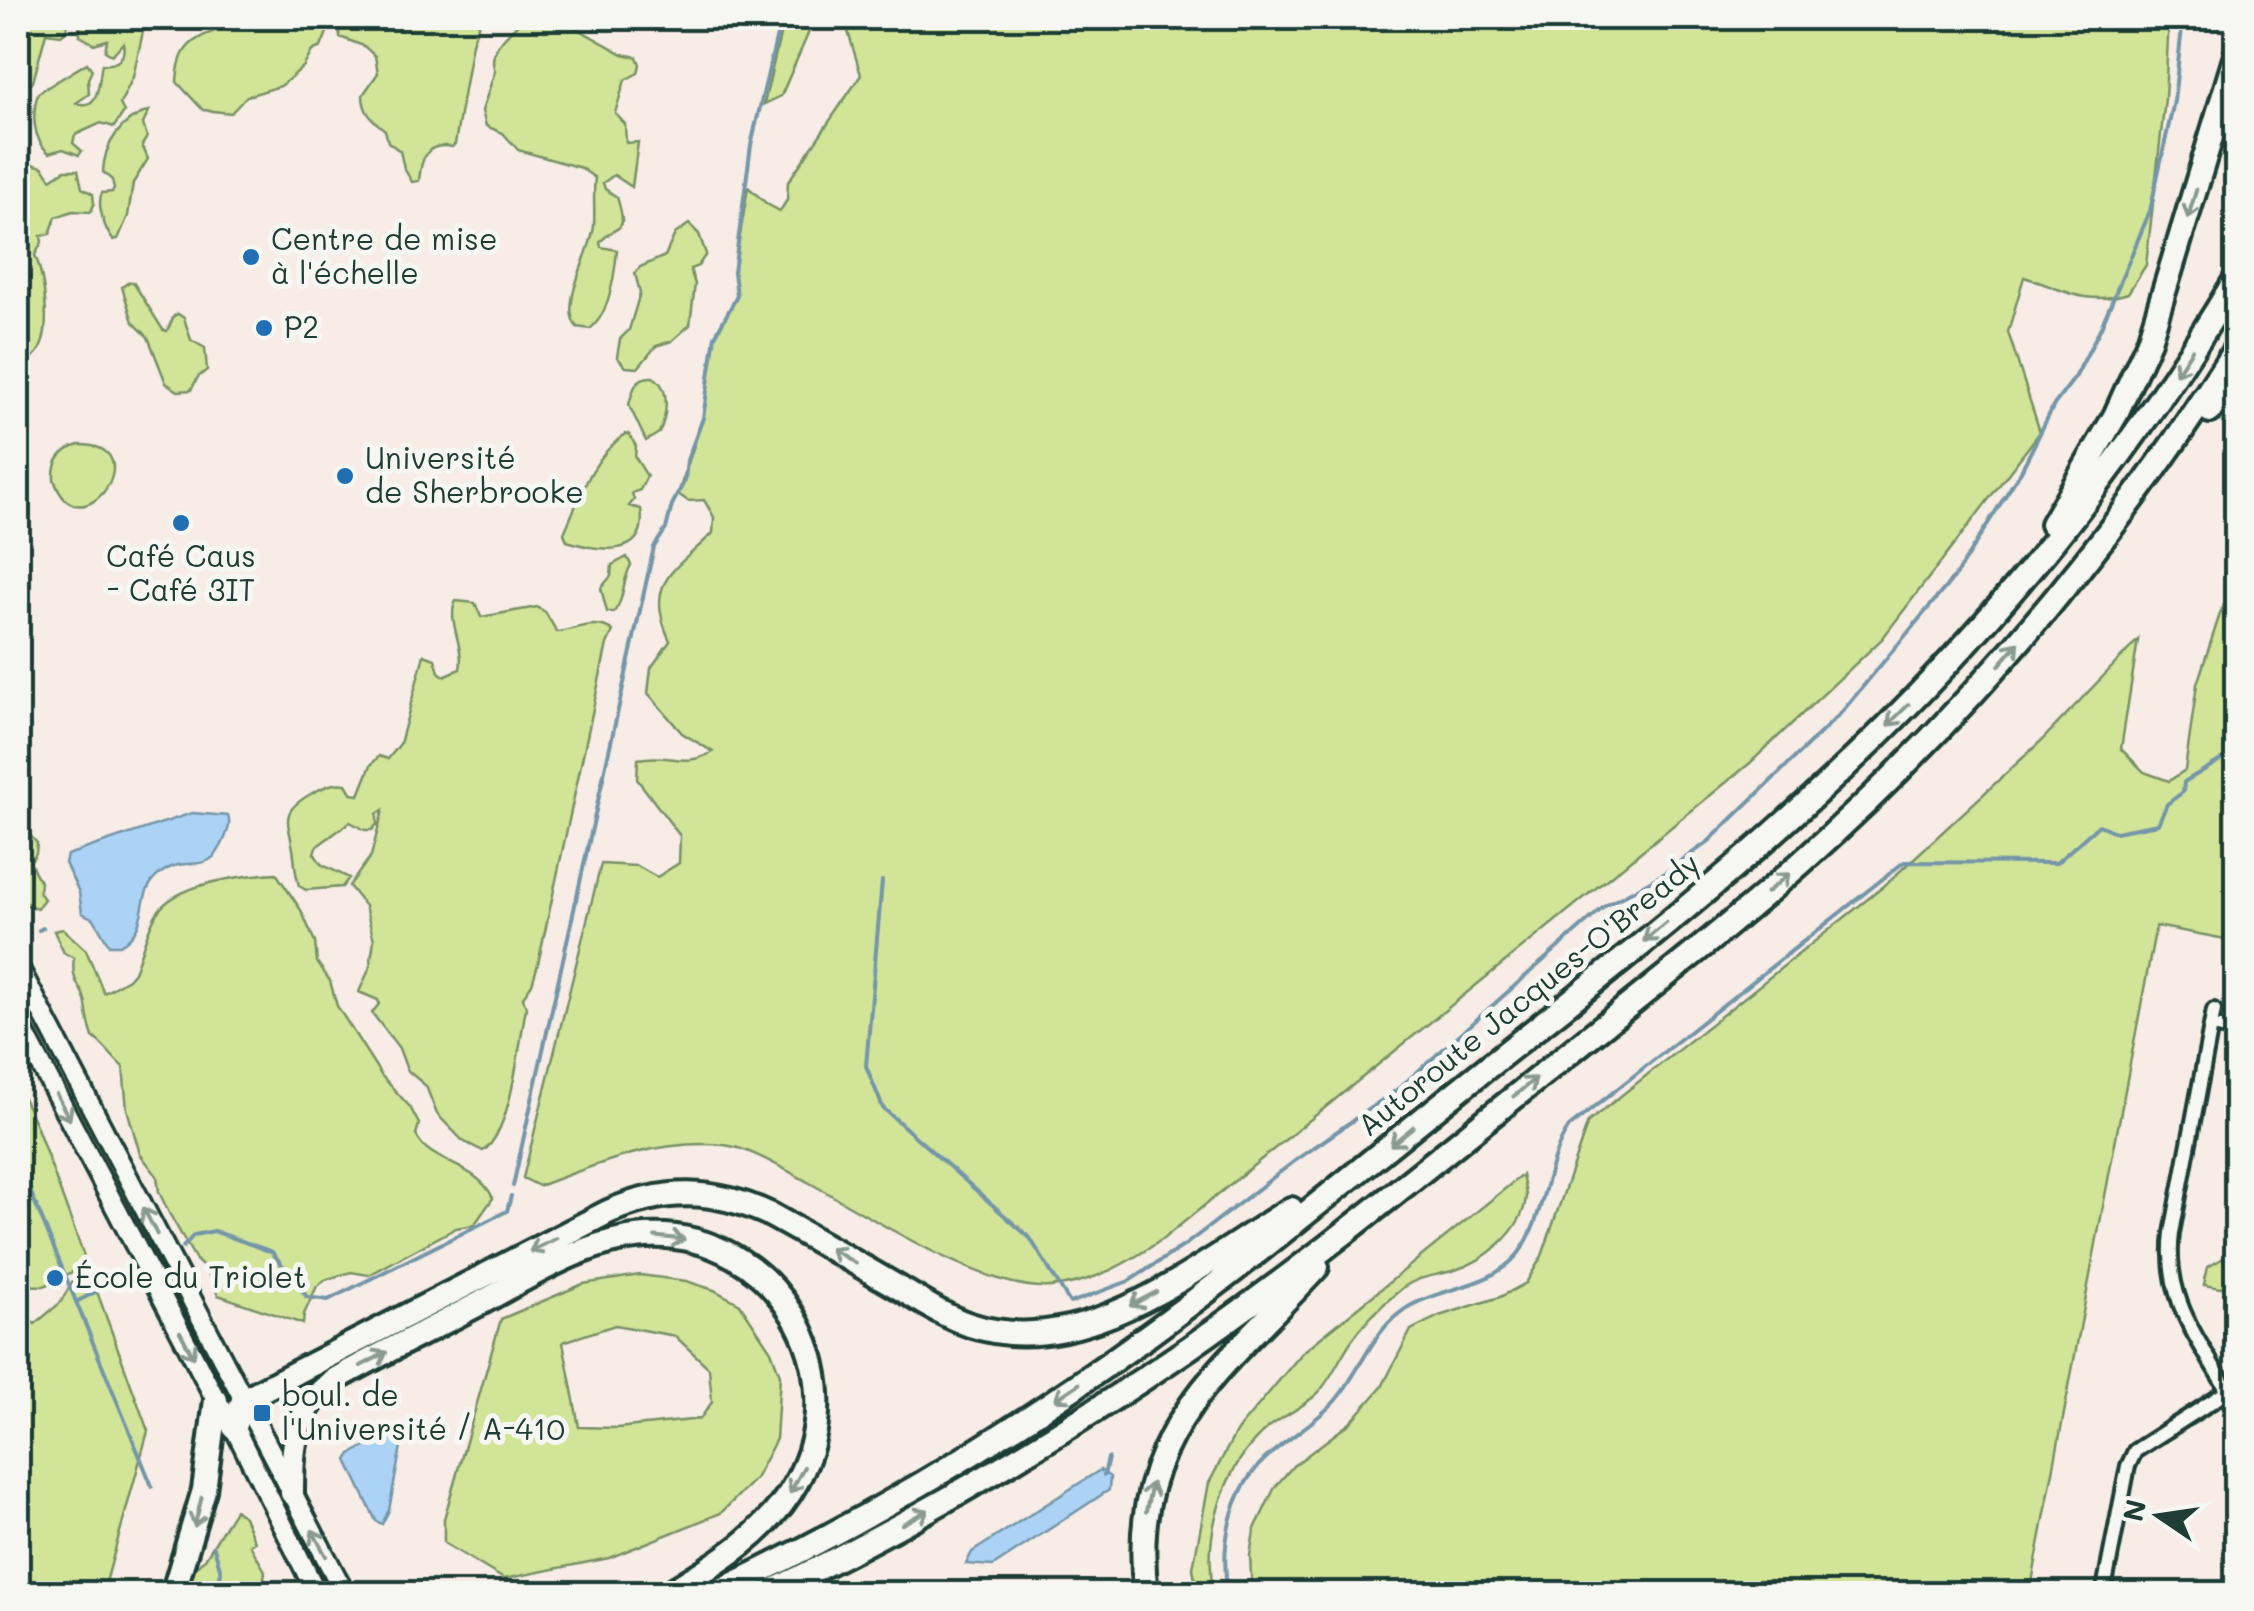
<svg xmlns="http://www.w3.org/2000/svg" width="2254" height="1611" viewBox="0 0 2254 1611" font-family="Mali,sans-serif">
<rect width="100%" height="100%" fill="#f7ece6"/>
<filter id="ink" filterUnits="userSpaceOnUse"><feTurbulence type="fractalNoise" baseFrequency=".01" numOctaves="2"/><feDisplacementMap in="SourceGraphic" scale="20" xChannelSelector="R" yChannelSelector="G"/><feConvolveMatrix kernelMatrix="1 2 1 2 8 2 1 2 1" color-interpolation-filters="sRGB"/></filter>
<g filter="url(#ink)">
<path fill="#d2e498" stroke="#789066" stroke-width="2.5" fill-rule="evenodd" d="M18 18H68L66 31 61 35 46 33 33 82 18 90Z
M79 18H146L133 77 120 104 124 112 114 127 101 123 75 135 73 143 82 151 79 155 63 149 49 153C32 139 32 113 38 93L87 63 92 70 88 79 89 94 76 103C101 111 98 81 102 64 117 66 126 58 123 43L112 55 105 51 107 40 94 44 80 36Z
M241 18H481L472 43 455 144 452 147C426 142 421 158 419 181L412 182 404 168 400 151 388 142 385 130C372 120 363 112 363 95L378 73 375 56 364 46 340 37 339 27 328 30 321 47 312 51 304 66 281 86 247 96 231 113 203 110 177 82C179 38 200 38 235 23Z
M523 18H558L623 54 637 57 640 64 638 73 625 80 615 113 625 124 626 143 638 142 632 187 614 175 603 183 605 189 617 197C629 236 618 222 600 242L601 247 617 250C615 273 610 314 590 329L577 327C558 306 592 251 594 226 595 210 593 194 595 178L581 168 518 150 503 133 486 126 482 111 495 71C486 48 510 34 523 18Z
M784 18H815L781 96 764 104Z
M848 18H2169L2165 99 2146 265 2128 293C2087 307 2062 289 2024 277L2008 332 2040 432 1882 639 1749 764 1163 1239C1129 1262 1094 1283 1051 1287 984 1292 868 1215 808 1182 786 1170 748 1147 724 1145 657 1139 600 1163 539 1186L523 1178 601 864 637 866 657 877 679 863 680 836 637 779 638 759C670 752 682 769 713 752L682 733 648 693 651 668 670 641C643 582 674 571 713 533L714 517 704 500 688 501 678 494 703 418 715 336 737 296 734 272 748 187 767 204 780 211 787 200 788 182 861 75 847 28Z
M149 111 143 124 147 137 142 145 148 159 133 183 128 216 118 239 113 240C105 230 96 204 102 193L112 192 114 188 112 180 103 172C104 143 122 119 149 111Z
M24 162 43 167 51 179 65 170H78L82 188 93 194 94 204 91 212 73 211 56 217 50 234 41 236 42 242 35 255C44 276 53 334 37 353 32 359 23 364 18 369V208L27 205 18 198V166Z
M689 224 699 234 706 254 698 266 690 269 695 284 690 325 672 341 656 346 638 368 626 367 617 357 620 339 629 330 640 293 635 273 640 267 665 256 675 234Z
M129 282H133L163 330 167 331 174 316 178 314 184 318 191 340 205 348 207 370 198 377 191 390 178 391 166 383 148 337 133 322 122 287Z
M653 377C671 387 667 416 659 433L646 441 629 405C633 390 635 376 653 377Z
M625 434H629L636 446 635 457 647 476 640 490 632 493 634 500 629 506 641 509C649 560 598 551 567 541L564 533C581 495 591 459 625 434Z
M79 445C158 444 78 555 54 479 53 461 61 450 79 445Z
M627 557 631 565C622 580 625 599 614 612H607L601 588 611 576 612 565Z
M2236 565V941L2156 926 2030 1593H1252L1250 1556 1254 1531 1275 1487 1293 1466 1350 1423 1382 1387 1411 1330 1439 1316 1500 1297 1526 1283 1542 1256 1588 1122 1884 886 2041 741 2138 640 2121 749 2144 772 2169 781 2185 770 2197 684Z
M456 601 475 603 481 617 537 607 545 612 557 632C576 630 596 618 613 631L607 644 538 964 532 984 523 997 526 1008C519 1042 512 1132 483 1151L463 1141 437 1114 426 1086 407 1070 399 1048 372 1013 379 1004 378 1000 359 992 370 967 374 940 365 906 349 886 371 856 383 810 377 814V824L372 830H365L350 822 316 847 314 853 321 864 349 878 342 887 306 890 299 886C296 875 295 868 294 856 290 820 275 813 316 791 327 786 334 782 346 784L352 794 359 795 371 765 379 756 388 759 400 744 424 655 435 659 439 672 444 676 460 669C465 647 446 619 456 601Z
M18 822 37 843 36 853 30 862 40 882 39 892 44 899 37 908 18 902Z
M276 873 301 910 315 942 317 962 330 981 337 1006 381 1075 410 1107 419 1124 416 1135C429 1164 477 1163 493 1198L474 1225 456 1228 369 1275 351 1272 325 1280 317 1286 304 1314 303 1324 218 1295 207 1271 196 1260 169 1213 159 1192 157 1176 140 1154 127 1109 123 1067C111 1056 105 1046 93 1037 89 1025 87 1016 86 1005 84 986 70 985 74 958L64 953 54 931 63 929 86 950 104 993 128 979 134 972C142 953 147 929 157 913 176 883 244 875 276 873Z
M18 1087 36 1125 148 1431 103 1593H18V1306L35 1324 60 1303 74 1279 72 1272 44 1286 18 1285Z
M1522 1175C1523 1181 1526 1191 1526 1197 1523 1231 1485 1261 1455 1270 1435 1277 1417 1275 1399 1291 1383 1304 1364 1323 1352 1340 1340 1357 1333 1376 1319 1392 1305 1406 1285 1415 1269 1427 1223 1465 1202 1536 1214 1593H1197L1193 1568 1209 1483 1236 1432 1303 1352Z
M2236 1244V1280L2220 1288 2204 1285 2208 1267 2234 1252Z
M640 1275 686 1281 714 1290 740 1304 771 1351 780 1375 776 1439 755 1479 721 1513 609 1558 504 1579 444 1543V1519L501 1319 583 1284ZM615 1325 675 1336 709 1368 712 1402 700 1419 617 1428 579 1427 563 1342Z
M235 1510 244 1517 255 1542 250 1545 265 1571 264 1579 245 1593H190C188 1580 193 1566 205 1559Z"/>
<path fill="#acd2f6" stroke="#7496a8" stroke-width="2.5" d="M192 813 228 816C231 826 228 829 225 838 208 880 189 852 161 873 133 893 153 926 120 945H109L94 919 82 913 79 892 65 863 67 855Z
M395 1431 403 1436 389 1510 382 1524 376 1521 347 1460 351 1454Z
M1100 1470 1110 1477 1109 1490 993 1566 966 1564 972 1552Z"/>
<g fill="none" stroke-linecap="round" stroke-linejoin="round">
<path stroke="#7496a8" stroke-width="4" d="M882 881 866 1066 883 1108 1030 1238 1070 1303 1129 1281 1185 1245 1296 1160 1398 1089 1605 906 1663 874 1708 842 1840 714 1955 576 2021 471 2054 405 2076 376 2101 327 2150 211 2174 101 2183 18
M39 930 43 928
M18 1161 152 1486
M513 1186 654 547 666 529 672 505 685 480 687 460 703 418 715 336 737 296 734 272 751 145 781 18
M183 1247 194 1235 214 1231 272 1252 307 1297 328 1300 507 1211 511 1196
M76 1302 111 1284
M1104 1475 1108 1458
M214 1547 221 1572 217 1594
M1228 1594C1220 1547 1229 1493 1265 1459 1287 1438 1314 1424 1335 1401 1362 1370 1372 1328 1410 1306 1446 1286 1490 1288 1518 1254 1546 1219 1544 1163 1569 1127L1904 862 2056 863 2099 825 2115 832 2158 824 2167 804 2183 792 2184 782 2236 751"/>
<defs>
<path id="minor" d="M2214 1010 2172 1233C2164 1298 2197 1337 2228 1391
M2212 1026 2236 1031
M2103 1594 2128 1466 2135 1451 2236 1386"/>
<path id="secondary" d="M18 966 345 1594
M18 1021 216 1400 234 1427 317 1594"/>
<path id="motorway" d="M2210 411 2236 381
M2052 524 2115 416 2149 341 2236 55
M234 1427 243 1400 260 1391 608 1212C663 1188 713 1188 769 1214 809 1236 849 1259 889 1282 915 1297 941 1315 970 1325 1084 1363 1199 1265 1291 1209
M292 1493C292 1445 294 1408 336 1379 380 1354 426 1332 471 1308 525 1280 583 1240 646 1236 774 1229 858 1370 797 1481 769 1533 717 1564 667 1594
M173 1594 204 1490 216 1400
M713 1594C864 1523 1008 1437 1143 1339 1245 1265 1342 1184 1440 1105 1562 1007 1688 912 1803 806 1972 653 2119 475 2236 279
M766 1594C913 1523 1054 1441 1189 1348 1304 1268 1413 1179 1522 1091 1615 1015 1712 942 1802 862 1971 711 2116 539 2236 348
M1146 1594C1126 1433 1221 1372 1317 1267"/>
</defs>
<use href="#minor" stroke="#1f3d34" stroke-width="20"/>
<use href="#secondary" stroke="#1f3d34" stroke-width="25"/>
<use href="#motorway" stroke="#1f3d34" stroke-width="30"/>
<use href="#minor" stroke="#f6f6f2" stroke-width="12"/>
<use href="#secondary" stroke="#f6f6f2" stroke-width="18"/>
<use href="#motorway" stroke="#f6f6f2" stroke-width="22"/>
</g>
<defs><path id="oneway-shaft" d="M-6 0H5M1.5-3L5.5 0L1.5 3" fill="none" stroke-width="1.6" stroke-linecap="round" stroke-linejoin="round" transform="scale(2.5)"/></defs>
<g stroke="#8a9a93">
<use href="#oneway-shaft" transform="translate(2192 204) rotate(107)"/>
<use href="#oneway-shaft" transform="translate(2184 362) rotate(123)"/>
<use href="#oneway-shaft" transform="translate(2009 654) rotate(-49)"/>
<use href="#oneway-shaft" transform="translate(1898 715) rotate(135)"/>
<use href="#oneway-shaft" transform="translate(1778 883) rotate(-40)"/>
<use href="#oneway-shaft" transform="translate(1655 932) rotate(141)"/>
<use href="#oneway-shaft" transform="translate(1525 1087) rotate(-39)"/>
<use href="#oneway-shaft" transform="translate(63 1107) rotate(62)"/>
<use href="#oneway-shaft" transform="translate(1402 1136) rotate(141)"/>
<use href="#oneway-shaft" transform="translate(150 1221) rotate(-117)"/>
<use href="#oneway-shaft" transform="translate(670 1238) rotate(6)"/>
<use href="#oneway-shaft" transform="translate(543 1245) rotate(153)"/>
<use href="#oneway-shaft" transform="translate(843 1256) rotate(-150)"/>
<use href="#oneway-shaft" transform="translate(1143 1299) rotate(152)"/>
<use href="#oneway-shaft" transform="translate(187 1345) rotate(62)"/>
<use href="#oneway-shaft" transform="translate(374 1359) rotate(-28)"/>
<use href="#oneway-shaft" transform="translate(1067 1392) rotate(146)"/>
<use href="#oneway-shaft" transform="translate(797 1480) rotate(118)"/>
<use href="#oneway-shaft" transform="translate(1149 1497) rotate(-78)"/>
<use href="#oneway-shaft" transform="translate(198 1512) rotate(104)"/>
<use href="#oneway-shaft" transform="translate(915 1517) rotate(-29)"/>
<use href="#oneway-shaft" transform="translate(319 1543) rotate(-118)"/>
</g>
</g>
<g fill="#1f6fb2" stroke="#f6f6f2" stroke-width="4">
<circle cx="251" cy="257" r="10"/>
<circle cx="264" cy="328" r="10"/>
<circle cx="345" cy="476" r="10"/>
<circle cx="181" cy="523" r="10"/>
<circle cx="55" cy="1278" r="10"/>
<rect x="252" y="1403" width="20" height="20" rx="5"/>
</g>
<g text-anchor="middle" stroke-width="10" stroke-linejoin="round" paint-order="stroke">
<g font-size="30" fill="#1f3d34" stroke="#f6f6f2" text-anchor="start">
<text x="271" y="250">Centre de mise<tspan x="271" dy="34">à l'échelle</tspan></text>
<text x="284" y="338">P2</text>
<text x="365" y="469">Université<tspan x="365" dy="34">de Sherbrooke</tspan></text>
<text x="181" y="567" text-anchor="middle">Café Caus<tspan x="181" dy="34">- Café 3IT</tspan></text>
<text x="75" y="1288">École du Triolet</text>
<text x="282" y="1406">boul. de<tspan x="282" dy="34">l'Université / A-410</tspan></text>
</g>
<g font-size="30" fill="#1f3d34" stroke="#f6f6f2">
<text transform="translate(1529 995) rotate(-39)" y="10">Autoroute Jacques-O'Bready</text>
</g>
</g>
<rect width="2254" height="1611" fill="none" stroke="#f6f6f2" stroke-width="60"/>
<rect x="30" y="30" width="2194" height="1551" fill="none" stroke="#1f3d34" stroke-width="4" filter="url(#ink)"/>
<g transform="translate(2159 1516) rotate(283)" stroke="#f6f6f2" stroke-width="8" paint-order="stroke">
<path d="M0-8L18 38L0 25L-18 38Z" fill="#1f3d34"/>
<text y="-15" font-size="28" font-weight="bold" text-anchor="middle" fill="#1f3d34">N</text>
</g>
</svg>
